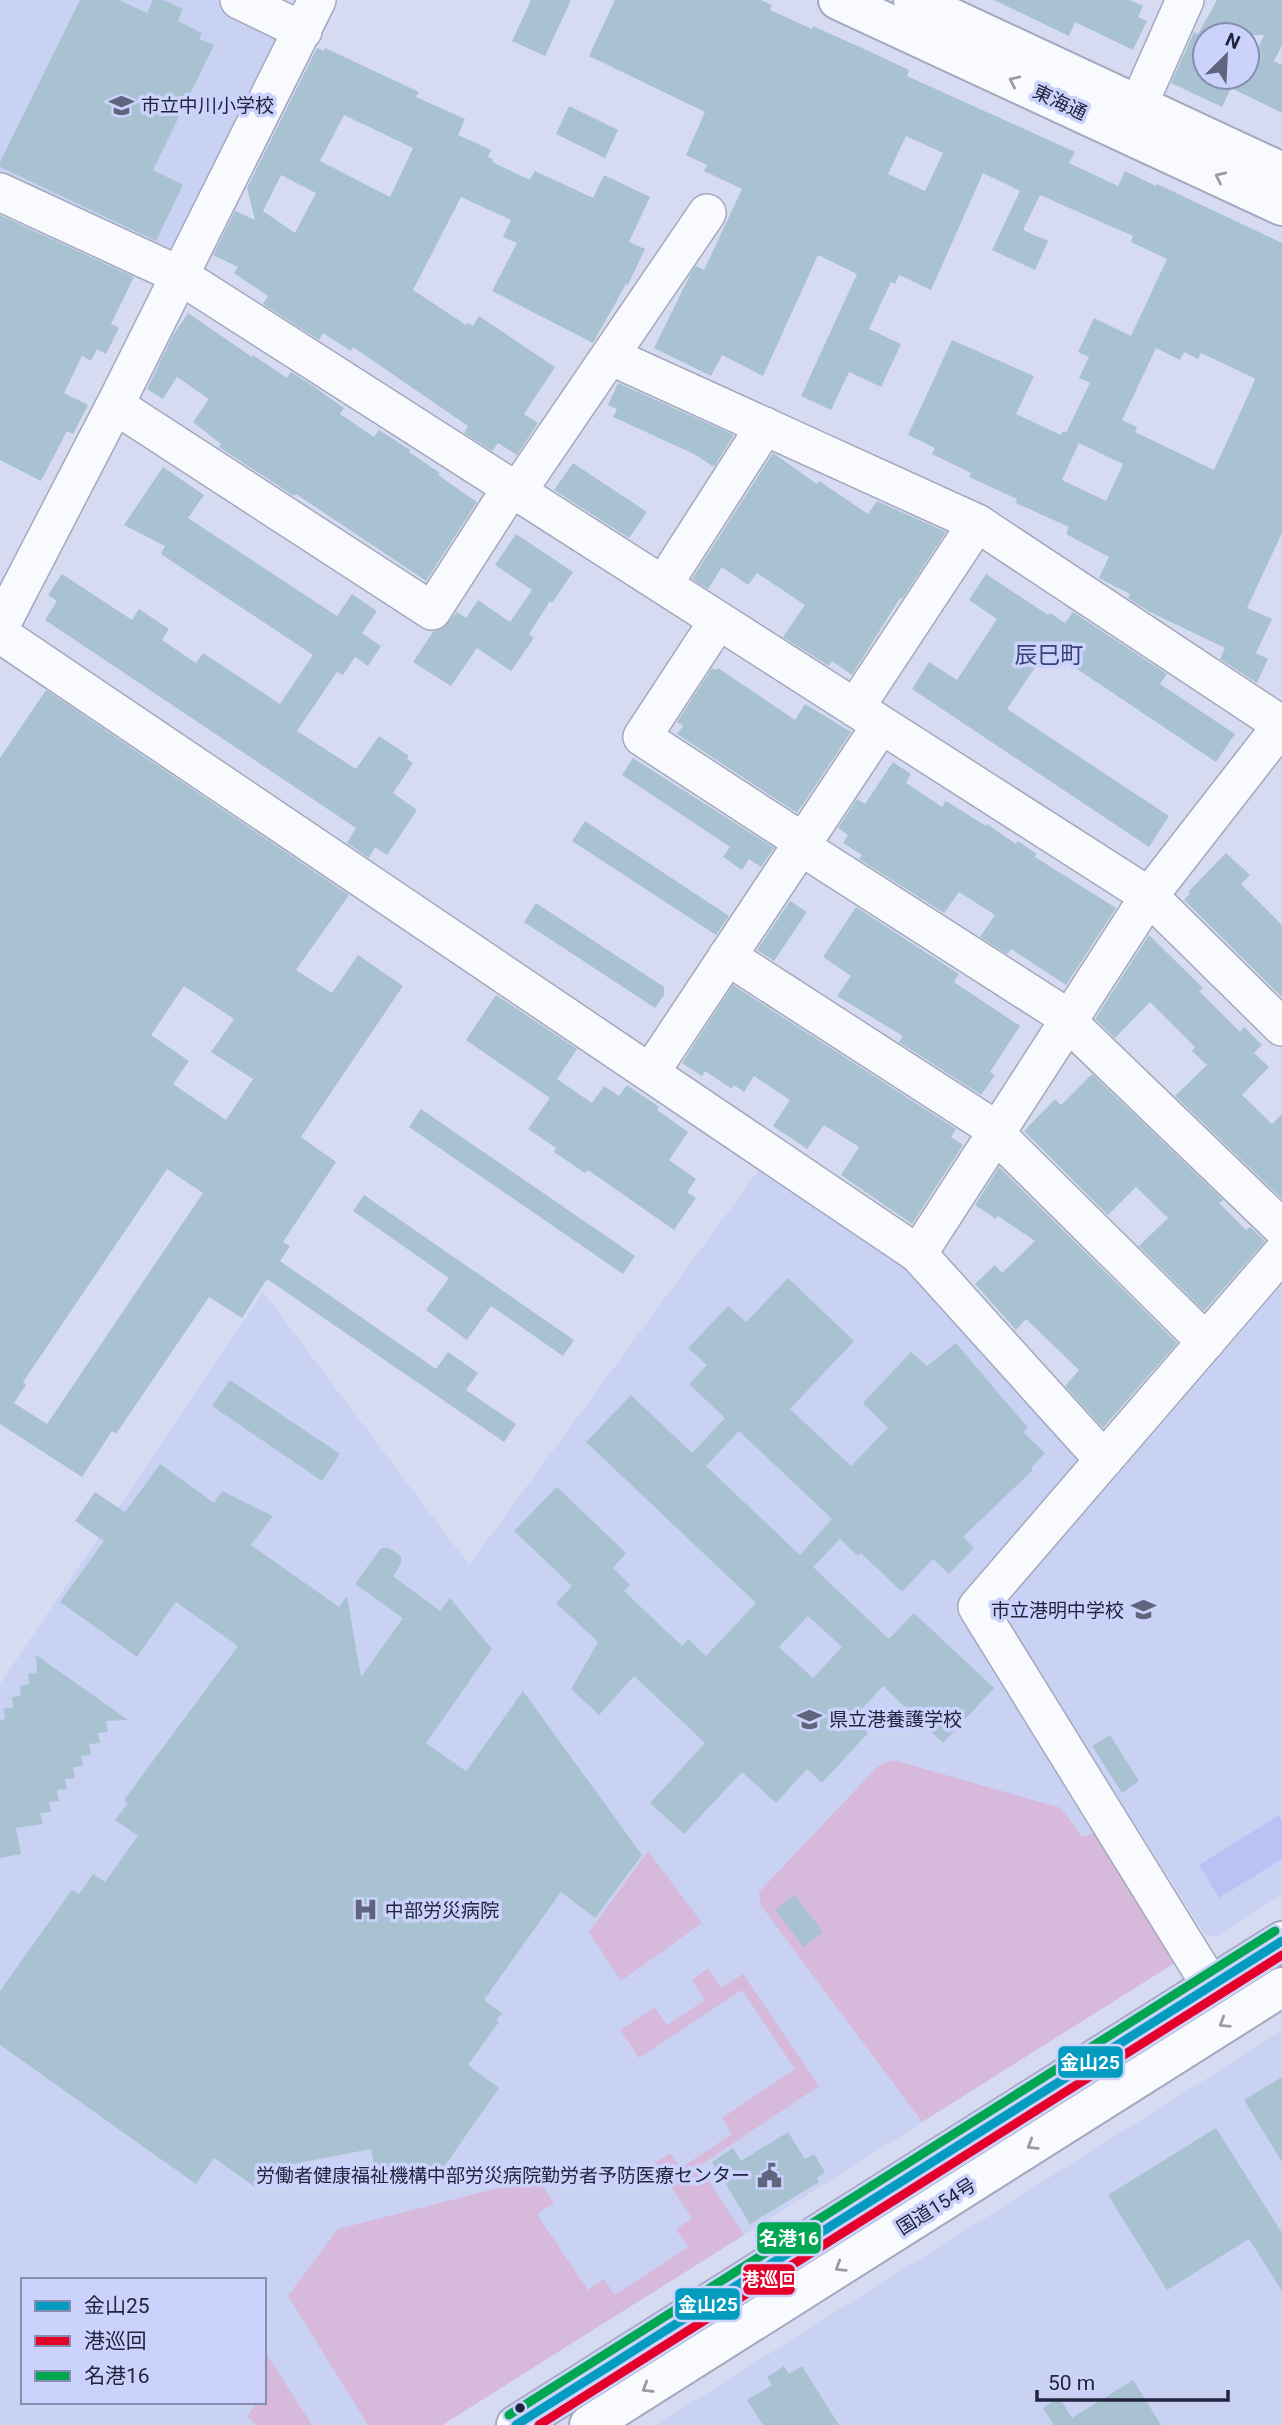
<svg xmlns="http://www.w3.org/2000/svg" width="1282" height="2425" viewBox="0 0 1282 2425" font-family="Roboto,'Noto Sans JP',sans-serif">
<rect width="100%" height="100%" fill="#d6dbf1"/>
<path fill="#cad2f4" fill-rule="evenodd" d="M0 0H219L280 30 172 246 159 255 0 180Z
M764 1163 923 1271 1079 1450 1083 1470 963 1607 1184 1957 442 2425H0V1684L263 1292 469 1565ZM23 2280H264V2402H23Z
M1282 1285V1895L1217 1936 1205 1935 1005 1618 1007 1603Z
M1282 2031V2425H656Z"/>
<path fill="#d7b9db" d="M893 1760 1061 1808 1082 1837 1103 1830 1184 1957 922 2122 760 1904 759 1892 878 1766Z
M648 1851 702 1923 621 1981 589 1932Z
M708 1968 721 1988 743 1974 819 2086 699 2166 744 2235 442 2425H368L288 2296 338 2229 537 2178 554 2203 537 2214 588 2290 604 2279 615 2295 688 2247 676 2229 692 2218 655 2163 670 2153 681 2168 732 2134 722 2118 795 2069 742 1990 639 2058 620 2030 655 2007 667 2025 705 2000 692 1980Z
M264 2350 312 2425H257L247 2417 256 2404 254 2402H264Z"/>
<path fill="#b9c2f3" d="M1279 1815 1282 1821V1859L1219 1898 1199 1865Z"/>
<path fill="#a9c2d1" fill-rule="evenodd" d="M80 0H119L147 13 153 0H164L183 9 178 21 202 33 199 39 214 45 153 170 183 185 156 241 0 167V162Z
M531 0H571L545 56 512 41Z
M615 0H761L772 5 770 10 812 29 813 26 875 54 909 70 907 76 1075 152 1069 163 1118 186 1125 171 1156 186 1157 184 1282 243V533L1247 608 1272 619 1256 653 1268 659 1257 683 1220 659 1225 648 1150 612 1128 598 1130 594 1099 578 1109 557 1066 534 1069 527 1016 503 1017 499 969 477 971 473 932 454 935 448 908 435 952 340 1034 376 1016 414 1061 435 1063 431 1066 433 1090 383 1079 378 1089 357 1078 352 1094 318 1131 336 1167 259 1131 242 1133 236 1040 195 1023 230 1048 241 1035 270 992 250 1020 191 983 173 931 290 899 275 895 284 891 282 869 329 901 344 881 387 849 372 831 410 801 396 857 274 818 255 763 376 722 355 711 376 654 348 691 273 696 266 704 270 742 189 704 171 707 165 686 155 705 112 589 56ZM906 136 943 153 925 191 888 174ZM1156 348 1180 360 1184 352 1198 359 1201 353 1254 378 1255 380 1214 470 1135 432 1137 427 1122 420ZM1079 443 1123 464 1106 501 1062 480Z
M994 0H1130L1143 6 1138 17 1147 21 1133 50 1075 22 1069 36Z
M1217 0H1282V45L1274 61 1282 65V113L1231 88 1222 107 1171 83 1194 32 1198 34ZM1200 35H1264L1247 71V77H1205V37Z
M317 48 324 51 325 48 419 92 416 97 465 119 458 135 491 150 488 157 493 159 492 162 530 180 535 171 593 198 604 175 650 197 629 242 645 249 628 285 626 284 593 343 492 291 517 243 503 237 511 220 461 197 413 290 466 325 468 323 473 326 479 316 555 367 524 414 538 423 517 455 498 443 492 451 464 433 468 426 353 347 351 351 323 333 319 340 263 304 268 296 234 273 238 267 213 255 235 211 255 220 247 188ZM344 115 413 148 390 197 320 161ZM281 175 316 193 295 233 263 211Z
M569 106 618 130 605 158 556 134Z
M0 215 134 277 111 324 119 328 106 354 97 349 91 361 82 356 64 393 88 405 73 434 67 431 41 481 0 460Z
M188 313 252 357 253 355 287 378 291 372 313 386 344 408 340 414 374 437 379 430 410 450 409 452 440 473 438 475 477 502 426 581 296 494 294 496 219 447 221 444 193 422 209 399 177 377 163 399 147 389 172 337Z
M618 383 734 435 714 467 694 454 613 417 617 409 608 405Z
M773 453 817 484 819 481 868 514 877 501 946 532 902 599 900 598 852 675 832 661 829 666 783 637 805 605 757 573 748 585 722 567 708 589 692 579Z
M573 463 647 512 629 538 554 490Z
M163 467 204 495 188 518 337 616 352 594 377 611 362 633 381 646 368 666 355 657 343 675 337 672 297 731 356 769 379 736 409 756 407 759 413 763 393 793 417 810 387 855 375 847 369 858 347 843 356 828 45 620 57 601 48 595 62 574 132 620 139 609 169 629 162 640 196 663 203 653 280 704 313 655 161 554 165 546 124 525Z
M516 534 573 572 552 603 550 601 529 634 534 638 511 671 477 648 451 686 413 662 433 632 442 629 457 612 466 618 478 600 510 622 532 590 495 565Z
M986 574 1048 615 1050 613 1065 623 1073 612 1167 674 1160 684 1235 734 1216 762 1065 661 1064 663 1046 651 1007 709 1169 816 1149 847 912 689 929 662 957 680 997 619 969 600Z
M712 668 716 670 718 668 795 720 805 704 851 732 797 813 677 734 683 726 677 722Z
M46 690 349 895 296 970 332 993 358 955 403 986 301 1137 336 1162 283 1242 290 1246 280 1261 436 1369 448 1352 478 1373 466 1390 516 1424 504 1442 267 1279 242 1318 209 1297 116 1434 112 1431 82 1477 0 1424V758ZM184 986 234 1019 211 1052 253 1079 226 1120 173 1084 189 1061 151 1035ZM167 1169 203 1193 47 1424 14 1403 26 1385 23 1382Z
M633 758 774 848 761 867 749 859 742 870 723 857 730 847 622 775Z
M893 762 911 774 906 783 942 807 946 801 986 826 987 824 1016 844 1018 841 1037 854 1035 857 1116 908 1066 985 1011 949 1007 954 980 937 995 915 959 892 944 913 859 859 862 855 843 843 848 835 838 828 857 799 865 804Z
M585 821 729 916 716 935 572 841Z
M1226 853 1250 875 1241 884 1282 925V997L1184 900 1190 893 1188 892Z
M790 901 807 912 774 961 757 950Z
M536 903 664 987V995L655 1008 524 922Z
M856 907 959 974 954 982 1020 1026 990 1072 995 1075 981 1095 899 1042 903 1036 837 996 851 976 823 957Z
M1149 935 1203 988 1199 991 1240 1032 1244 1027 1262 1045 1254 1053 1269 1067 1242 1095 1272 1124 1282 1114V1199L1175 1096 1207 1065 1192 1051 1195 1047 1150 1002 1115 1038 1095 1019Z
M733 985 956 1129 951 1137 963 1145 912 1224 841 1175 859 1147 824 1125 807 1149 773 1126 790 1100 754 1076 744 1092 734 1085 732 1089 705 1071 702 1076 682 1063Z
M496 995 577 1049 557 1079 592 1103 604 1086 619 1096 627 1085 659 1107 657 1110 688 1132 669 1160 696 1179 687 1192 696 1198 674 1230 588 1170 585 1173 554 1152 556 1148 528 1129 550 1098 466 1040Z
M1092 1074 1223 1200 1219 1203 1246 1230 1250 1227 1265 1241 1204 1311 1139 1246 1168 1218 1136 1187 1108 1215 1024 1131 1055 1099 1061 1105Z
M421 1109 635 1256 623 1274 409 1127Z
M999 1167 1177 1343 1103 1428 1065 1386 1079 1370 1026 1319 1016 1330 975 1284 995 1265 1002 1273 1035 1241 998 1216 996 1219 975 1205Z
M364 1195 574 1340 563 1356 491 1306 467 1340 426 1310 449 1278 353 1211Z
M788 1278 854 1341 790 1409 851 1466 888 1428 863 1403 911 1352 927 1366 956 1343 1028 1428 1023 1432 1045 1453 1031 1468 1033 1470 963 1537 974 1548 949 1574 933 1559 902 1592 861 1553 858 1556 840 1539 813 1567 889 1639 914 1613 994 1688 943 1743 883 1686 853 1719 868 1733 822 1783 807 1769 776 1803 742 1772 684 1834 650 1803 705 1743 634 1676 599 1715 571 1689 598 1642 556 1603 572 1586 514 1531 557 1487 626 1553 613 1568 630 1585 624 1591 682 1646 688 1639 706 1656 756 1603 586 1442 631 1395 692 1453 725 1418 689 1384 707 1365 688 1348 728 1306 746 1322ZM739 1431 832 1519 800 1555 706 1466ZM808 1616 842 1647 813 1678 779 1647Z
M230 1380 340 1454 322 1481 212 1406Z
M160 1464 214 1503 222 1491 273 1516 251 1545 339 1607 347 1596 361 1677 403 1618 355 1584 381 1548H389L401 1556V1564L393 1576 440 1611 450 1598 492 1649 426 1743 466 1771 523 1691 642 1855 595 1918 561 1892 484 2000 502 2013 497 2020 499 2022 468 2065 499 2088 444 2167 376 2178 371 2149 283 2166 269 2186 260 2180 255 2187 214 2158 196 2184 0 2045V1991L72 1890 79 1894 93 1874 105 1882 138 1836 115 1820 128 1803 124 1800 238 1646 176 1602 137 1657 60 1602 104 1541 75 1521 95 1492 125 1512Z
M36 1655 128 1720 106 1721 108 1732 98 1733 100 1743 89 1744 91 1755 81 1756 83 1766 73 1767 75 1778 65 1779 67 1789 57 1790 59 1801 49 1802 51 1812 40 1813 43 1824 16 1828 21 1854 0 1858V1720L5 1719 4 1709 13 1707 12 1697 21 1696 20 1686 29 1684 28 1674 37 1673Z
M1110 1735 1139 1781 1122 1793 1092 1746Z
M795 1895 823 1932 804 1947 775 1910Z
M1282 2077V2162L1244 2100Z
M1216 2128 1282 2233V2291L1249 2239 1167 2290 1108 2195Z
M788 2132 805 2159 814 2154 825 2172 817 2178 819 2182 750 2224 712 2162 733 2148 741 2161Z
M784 2366 789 2374 802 2366 839 2425H763L747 2400 772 2385 767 2377Z
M1133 2380 1161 2425H1054L1043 2408 1059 2397 1072 2418Z"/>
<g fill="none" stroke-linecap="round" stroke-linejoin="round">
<defs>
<path id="minor" d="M239 0 303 31
M1126 133 1185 0
M0 192 179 275 1149 896 1282 1027
M610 356 977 523 1282 725
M115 405 432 611 511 488
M517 492 707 213
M663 585 765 426
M718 621 642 737 803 842
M0 627 119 397 317 0
M0 634 918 1254 1104 1460
M855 708 977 523
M800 846 1070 1019
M727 956 998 1131
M1068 1022 1282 1228
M650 1073 881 725
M996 1134 1206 1342
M918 1254 1149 896 1282 725
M1211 1986 977 1607 1282 1253"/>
<path id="major" d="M838 0 1282 206
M913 0 1282 172"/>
<path id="highway" d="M516 2425 1282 1941
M589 2425 1282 1987"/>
</defs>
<use href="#minor" stroke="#a4a8be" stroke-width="40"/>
<use href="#major" stroke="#a4a8be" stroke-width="42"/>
<use href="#highway" stroke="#a4a8be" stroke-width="42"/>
<use href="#minor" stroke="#f9fafd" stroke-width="37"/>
<use href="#major" stroke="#f9fafd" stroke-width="38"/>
<use href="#highway" stroke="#f9fafd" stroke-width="38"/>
<defs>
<path id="bus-1" d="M516 2425 1282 1941"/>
<path id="bus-2" d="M539 2425 1282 1955"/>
<path id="bus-3" d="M509 2415 1275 1931"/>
</defs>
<use href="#bus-1" stroke="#cbd3fc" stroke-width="14"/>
<use href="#bus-2" stroke="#cbd3fc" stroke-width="14"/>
<use href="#bus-3" stroke="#cbd3fc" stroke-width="14"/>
<use href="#bus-1" stroke="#039cc0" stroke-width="9"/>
<use href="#bus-2" stroke="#e4002b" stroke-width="9"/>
<use href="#bus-3" stroke="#00a651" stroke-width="9"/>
</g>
<defs><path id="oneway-chevron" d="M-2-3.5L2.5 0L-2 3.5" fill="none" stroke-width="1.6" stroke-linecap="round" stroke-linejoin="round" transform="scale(1.75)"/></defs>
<g stroke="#989aa7">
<use href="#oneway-chevron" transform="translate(1014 81) rotate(-155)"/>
<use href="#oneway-chevron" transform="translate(1220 177) rotate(-155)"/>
<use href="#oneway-chevron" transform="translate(1224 2023) rotate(148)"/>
<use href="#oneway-chevron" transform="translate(1032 2145) rotate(148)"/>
<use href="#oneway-chevron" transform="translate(840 2267) rotate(148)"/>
<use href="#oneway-chevron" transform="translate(647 2388) rotate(148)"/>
</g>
<defs>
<symbol id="school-bare" viewBox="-9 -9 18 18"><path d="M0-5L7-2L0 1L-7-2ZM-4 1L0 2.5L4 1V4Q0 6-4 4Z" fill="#60657d" stroke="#cbd3fc" stroke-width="2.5" paint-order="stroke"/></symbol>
<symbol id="hospital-bare" viewBox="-9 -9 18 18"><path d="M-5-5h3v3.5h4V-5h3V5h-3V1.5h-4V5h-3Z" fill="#60657d" stroke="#cbd3fc" stroke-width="2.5" paint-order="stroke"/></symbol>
<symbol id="civic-bare" viewBox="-9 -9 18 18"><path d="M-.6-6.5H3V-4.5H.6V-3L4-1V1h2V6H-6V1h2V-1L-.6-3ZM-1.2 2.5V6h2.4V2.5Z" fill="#60657d" stroke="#cbd3fc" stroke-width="2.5" paint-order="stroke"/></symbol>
</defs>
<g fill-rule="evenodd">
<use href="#school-bare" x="104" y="88" width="35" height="35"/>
<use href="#school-bare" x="1126" y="1592" width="35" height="35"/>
<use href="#school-bare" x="792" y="1702" width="35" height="35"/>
<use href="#hospital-bare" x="348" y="1892" width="35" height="35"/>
<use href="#civic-bare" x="752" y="2158" width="35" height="35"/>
</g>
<circle fill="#21253e" stroke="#cbd3fc" stroke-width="2.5" cx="520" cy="2408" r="6"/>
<g text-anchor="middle" stroke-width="7" stroke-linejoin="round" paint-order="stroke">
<g font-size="19" fill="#21253e" stroke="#cbd3fc">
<text transform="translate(1060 102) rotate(25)" y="7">東海通</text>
<text transform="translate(936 2206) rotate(-32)" y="7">国道154号</text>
</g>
<g font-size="19" fill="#21253e" stroke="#cbd3fc" text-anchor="start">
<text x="141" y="112">市立中川小学校</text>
<text x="1124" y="1617" text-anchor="end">市立港明中学校</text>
<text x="829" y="1726">県立港養護学校</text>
<text x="385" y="1917">中部労災病院</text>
<text x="750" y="2182" text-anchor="end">労働者健康福祉機構中部労災病院勤労者予防医療センター</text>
</g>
<g font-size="23" fill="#3a4179" stroke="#cbd3fc">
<text x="1049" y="663">辰巳町</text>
</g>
</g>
<g stroke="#cbd3fc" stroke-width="2.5">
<rect x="1057" y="2045" width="67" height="34" rx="7" fill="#039cc0"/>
<rect x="756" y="2221" width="66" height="34" rx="7" fill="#00a651"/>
<rect x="742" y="2263" width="54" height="33" rx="7" fill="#e4002b"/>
<rect x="674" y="2287" width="67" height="34" rx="7" fill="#039cc0"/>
</g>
<g font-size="19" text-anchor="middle" font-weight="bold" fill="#fff">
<text x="1090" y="2069">金山25</text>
<text x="789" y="2245">名港16</text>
<text x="769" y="2286">港巡回</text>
<text x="708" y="2311">金山25</text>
</g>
<rect x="21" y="2278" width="245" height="126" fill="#cbd3fc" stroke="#878db0" stroke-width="2"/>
<rect x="35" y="2301" width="35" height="10" fill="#039cc0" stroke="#878db0" stroke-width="2"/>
<text x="84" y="2313" font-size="21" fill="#21253e">金山25</text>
<rect x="35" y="2336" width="35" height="10" fill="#e4002b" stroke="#878db0" stroke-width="2"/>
<text x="84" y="2348" font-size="21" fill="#21253e">港巡回</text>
<rect x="35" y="2371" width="35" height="10" fill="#00a651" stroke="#878db0" stroke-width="2"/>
<text x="84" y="2383" font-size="21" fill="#21253e">名港16</text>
<g transform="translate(1226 56) rotate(24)"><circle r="33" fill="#cbd3fc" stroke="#878db0" stroke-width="2"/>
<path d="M0-5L12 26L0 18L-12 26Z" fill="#60657d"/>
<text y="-10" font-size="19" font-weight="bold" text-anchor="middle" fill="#21253e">N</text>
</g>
<path d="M1037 2390v10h191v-10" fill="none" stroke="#21253e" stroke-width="3.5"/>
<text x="1048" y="2390" font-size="21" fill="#21253e" stroke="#cbd3fc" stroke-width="5" paint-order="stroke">50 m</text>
</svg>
